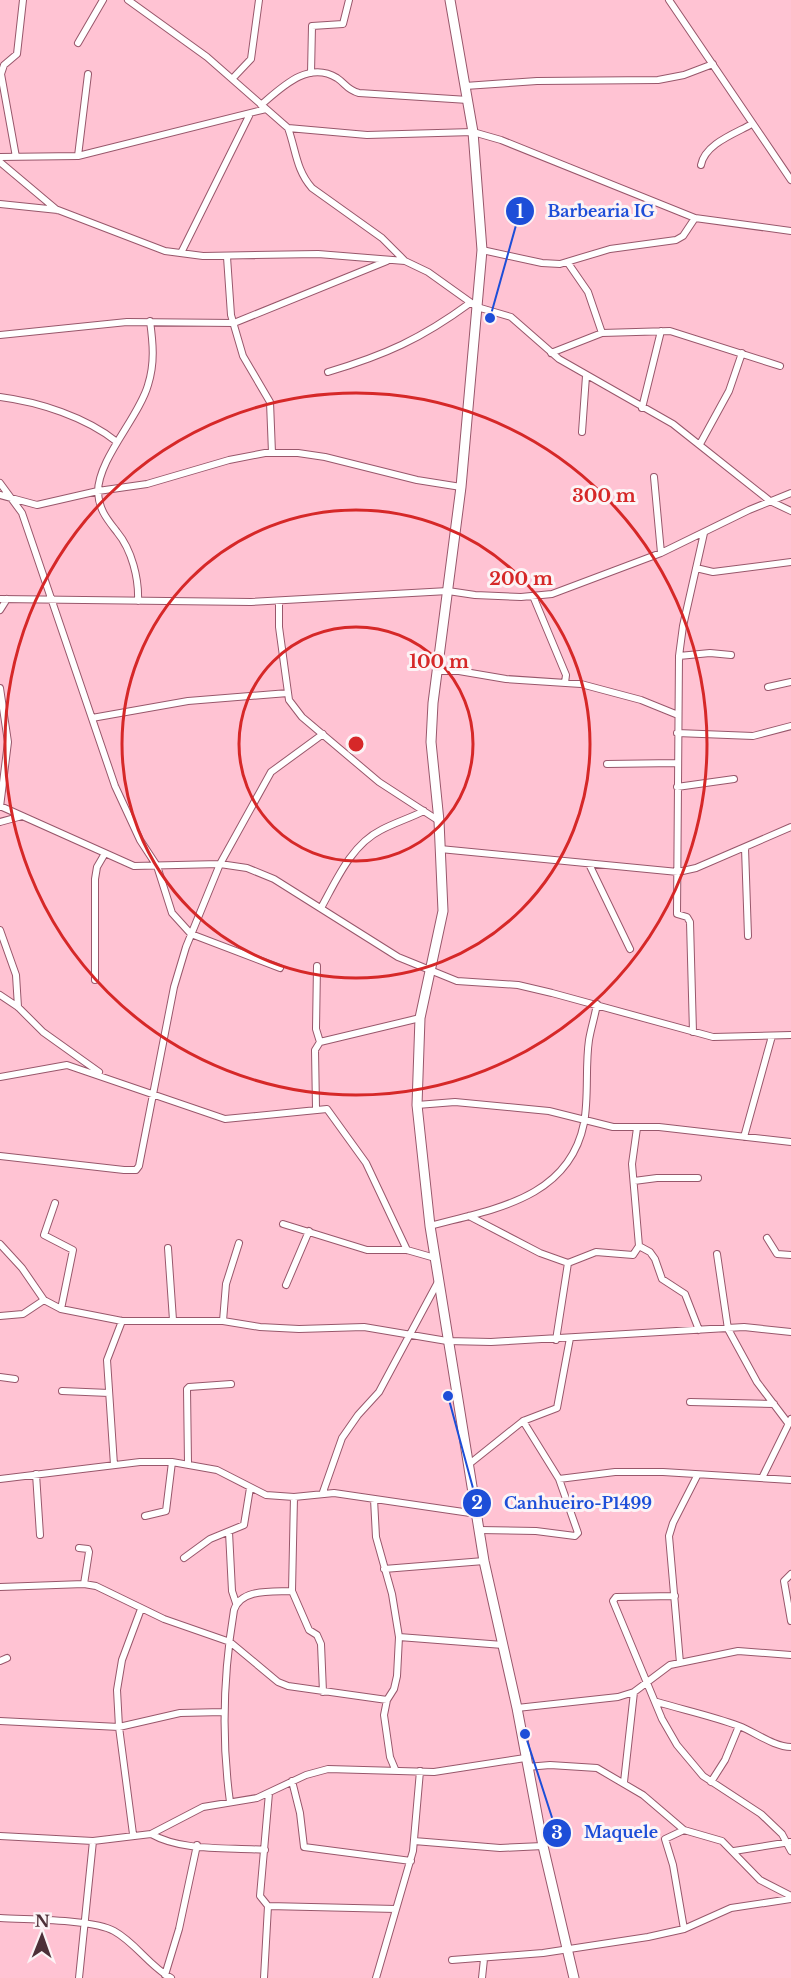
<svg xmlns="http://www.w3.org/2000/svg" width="791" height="1978" viewBox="0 0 791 1978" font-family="'Libre Baskerville',serif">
<rect width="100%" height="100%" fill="#ffc3d3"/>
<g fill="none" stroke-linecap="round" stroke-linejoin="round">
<defs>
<path id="street" d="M128 0 207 57 288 128 367 135 473 132 501 140 695 218 791 231
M669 0 791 180
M78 43 103 0
M311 73 312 26 343 24 349 0
M233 78 251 59 259 0
M465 86 537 81 658 80 684 75 713 64
M261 105C281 88 308 60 337 78 346 84 347 90 359 93L468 100
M288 128C296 150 296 170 312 188L382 238 405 261
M78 156 88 74
M0 157 78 156 266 109
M16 157 1 74 4 65 17 54 23 0
M0 162 57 210
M701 165C705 144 734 134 752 124
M0 204 58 210 165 251 203 256 318 254 405 261 428 272 477 307 511 317 559 359 673 424 770 501 791 511
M482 250 542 263 560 264 610 249 676 240 683 236 695 218
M181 253 249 116
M227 257 231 315 243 356 270 402 272 453
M568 263 588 292 602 333
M0 335 127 322 234 323 387 261
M551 353 602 333 670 331 780 366
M328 372C385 355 421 339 470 303
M0 397C39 402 86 417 117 442
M642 408 661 331
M582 432 586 376
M700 444 729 391 742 353
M654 477 661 553
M0 483 22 513 115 786 140 840 157 866 172 913 191 934 280 968
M0 495 37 505 98 491 147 484 229 460 265 453H298L325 457 417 480 461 487
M696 568 713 572 791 562
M533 596 566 675 565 683
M0 599 251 602 448 591 475 595 521 597 552 594 661 553 749 510 791 493
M138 601C139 579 132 550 117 532 107 519 99 510 98 492 98 459 139 417 148 385 155 363 153 343 150 321
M279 601V627L289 700 302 717 379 782 439 821
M0 610 7 599
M679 656 710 653 731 655
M437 671H459L506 679 581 684 641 700 678 715
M768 687 791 682
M0 688 8 742 0 807
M92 718 188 701 288 693
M677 733 753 736 791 726
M607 764 676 763
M677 787 734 779
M0 806 134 866 220 864 247 868 274 879 398 957 457 981 518 985 552 993 713 1037 791 1035
M0 822 22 816
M745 848 748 936
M440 849 678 872 696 868 791 827
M589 864 630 949
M321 908C336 881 351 845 381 830 394 823 410 818 424 811
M0 930 16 975 18 1007
M317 966 316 1029 320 1042
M95 980V879L97 867 104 855
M0 995 18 1007 43 1032 99 1072
M693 1032 690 922 687 917 677 914 679 656 683 626 704 533
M0 1077 67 1065 225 1119 327 1109 366 1163 407 1250
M417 1105 455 1102 518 1108 549 1111 613 1127H659L791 1142
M316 1108 315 1050 320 1042 420 1018
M744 1137 772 1036
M0 1156 124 1170H136L139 1166 174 987 186 947 220 864 271 772 323 734
M634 1181 657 1178H698
M55 1203 44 1235 73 1250 61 1309
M469 1216 540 1253 568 1263 596 1252 633 1255 639 1246 632 1164 637 1128
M283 1224 367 1250H407L435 1258
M430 1226C493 1209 569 1199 584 1123 589 1096 585 1067 589 1040 591 1028 595 1016 597 1004
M767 1238 777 1254 791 1255
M0 1244 22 1268 44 1300 61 1309 122 1321H223L260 1327 299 1329 364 1327 447 1341 491 1342 744 1327 791 1332
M639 1246 650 1252 655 1259 662 1279 685 1294 699 1330
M168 1248 173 1320
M717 1254 728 1329 757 1382 788 1423
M286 1285 309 1231
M0 1316 23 1314 44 1300
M223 1321 226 1284 239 1243
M556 1340 568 1263
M0 1377 15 1379
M62 1391 109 1393
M690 1402 774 1404
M188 1463 187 1389 189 1387 231 1384
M114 1465 107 1360 122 1321
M468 1465 523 1421 557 1408 570 1338
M36 1474 40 1535
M762 1478 791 1419
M0 1479 140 1462H172L217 1470 266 1495 294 1497 334 1493 477 1514
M559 1479 615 1472H663L791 1480
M323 1492 342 1438 358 1415 379 1392 438 1282
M294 1497 292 1591 309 1630 317 1635 321 1644 323 1692
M374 1499 376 1537 392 1594 399 1637 397 1676 394 1689 387 1700 384 1715 390 1757 395 1769
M145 1516 166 1511 172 1462
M479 1530 536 1531 575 1536 578 1533 559 1479 523 1421
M229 1532 232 1591 236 1603
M79 1548 88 1549 89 1552 84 1584
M184 1558 210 1539 244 1525 250 1488
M384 1569 484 1561
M791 1574 784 1581 791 1621
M0 1587 84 1584 96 1586 164 1619 230 1642 278 1682 288 1686 387 1700
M675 1596 616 1597 613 1601 662 1719 677 1745 703 1776 761 1814 782 1834 791 1851
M399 1637 503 1645
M0 1661 7 1658
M680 1663 669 1536 673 1523 697 1476
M657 1702C684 1710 712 1716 739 1726 755 1732 774 1747 791 1747
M517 1708 618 1697 634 1692 670 1665 738 1651 791 1655
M0 1721 119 1727 180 1713 223 1712
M527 1767 550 1765 597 1768 643 1795 684 1830 722 1841 760 1880 791 1896
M292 1781 300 1813 304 1847 411 1861
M624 1782 634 1692
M711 1782 725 1760 739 1726
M230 1802C221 1736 223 1676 234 1610 241 1588 273 1592 292 1591
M133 1834 119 1727 117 1690 122 1660 141 1609
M151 1834C183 1852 229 1847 265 1850
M0 1836 93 1841 151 1834 203 1807 257 1798 306 1775 328 1769 434 1772 525 1758
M414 1841 500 1848 543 1846
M734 1851 790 1842
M268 1906 396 1909
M0 1918C27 1920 92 1919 114 1931 136 1943 149 1966 171 1978
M684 1929 673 1865 665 1839 684 1830
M452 1960 543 1953 648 1937 684 1929 731 1908 791 1899
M165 1975 179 1929 197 1845
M79 1978 93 1841
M264 1978 268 1906 260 1896 269 1793
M376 1978 413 1851 420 1771
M482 1978 484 1959"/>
<path id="secondary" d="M450 0 473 132 482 250 461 487 433 703 431 742 439 821 443 911 420 1018 417 1105 430 1226 484 1561 517 1708 543 1846 574 1978"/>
</defs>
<use href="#street" stroke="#98576b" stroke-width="8"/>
<use href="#secondary" stroke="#98576b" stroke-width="11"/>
<use href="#street" stroke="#fff" stroke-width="6"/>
<use href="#secondary" stroke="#fff" stroke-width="9"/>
</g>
<g fill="none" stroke="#d62828" stroke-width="3">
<circle cx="356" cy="744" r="117"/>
<circle cx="356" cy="744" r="234"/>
<circle cx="356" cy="744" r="351"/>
</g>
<circle cx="356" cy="744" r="9" fill="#d62828" stroke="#fcf4f6" stroke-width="3"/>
<g font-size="18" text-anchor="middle" font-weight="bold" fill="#d62828" stroke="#fcf4f6" stroke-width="6" stroke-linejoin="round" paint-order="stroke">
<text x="604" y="502">300 m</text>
<text x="521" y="585">200 m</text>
<text x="439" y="668">100 m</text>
</g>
<path fill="none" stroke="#1d4ed8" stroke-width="2" d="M490 318L520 211M448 1396L477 1503M525 1734L557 1833"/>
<g fill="#1d4ed8" stroke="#fcf4f6" stroke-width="2">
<circle cx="490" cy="318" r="6"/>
<circle cx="448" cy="1396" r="6"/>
<circle cx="525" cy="1734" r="6"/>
<circle cx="520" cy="211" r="15"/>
<circle cx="477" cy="1503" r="15"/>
<circle cx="557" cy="1833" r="15"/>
</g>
<g font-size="18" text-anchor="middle" font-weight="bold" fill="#fff">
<text x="520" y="218">1</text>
<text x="477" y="1509">2</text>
<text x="557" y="1839">3</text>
</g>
<g font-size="16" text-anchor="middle" font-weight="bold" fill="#1d4ed8" stroke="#fcf4f6" stroke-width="6" stroke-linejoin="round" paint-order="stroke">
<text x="601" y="217">Barbearia IG</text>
<text x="578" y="1509">Canhueiro-P1499</text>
<text x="621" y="1838">Maquele</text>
</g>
<g transform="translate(42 1936) rotate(1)" stroke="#fcf4f6" stroke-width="4.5" paint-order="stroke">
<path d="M0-4.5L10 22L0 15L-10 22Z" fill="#4d3038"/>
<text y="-9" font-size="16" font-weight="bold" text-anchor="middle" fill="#4d3038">N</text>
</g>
</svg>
